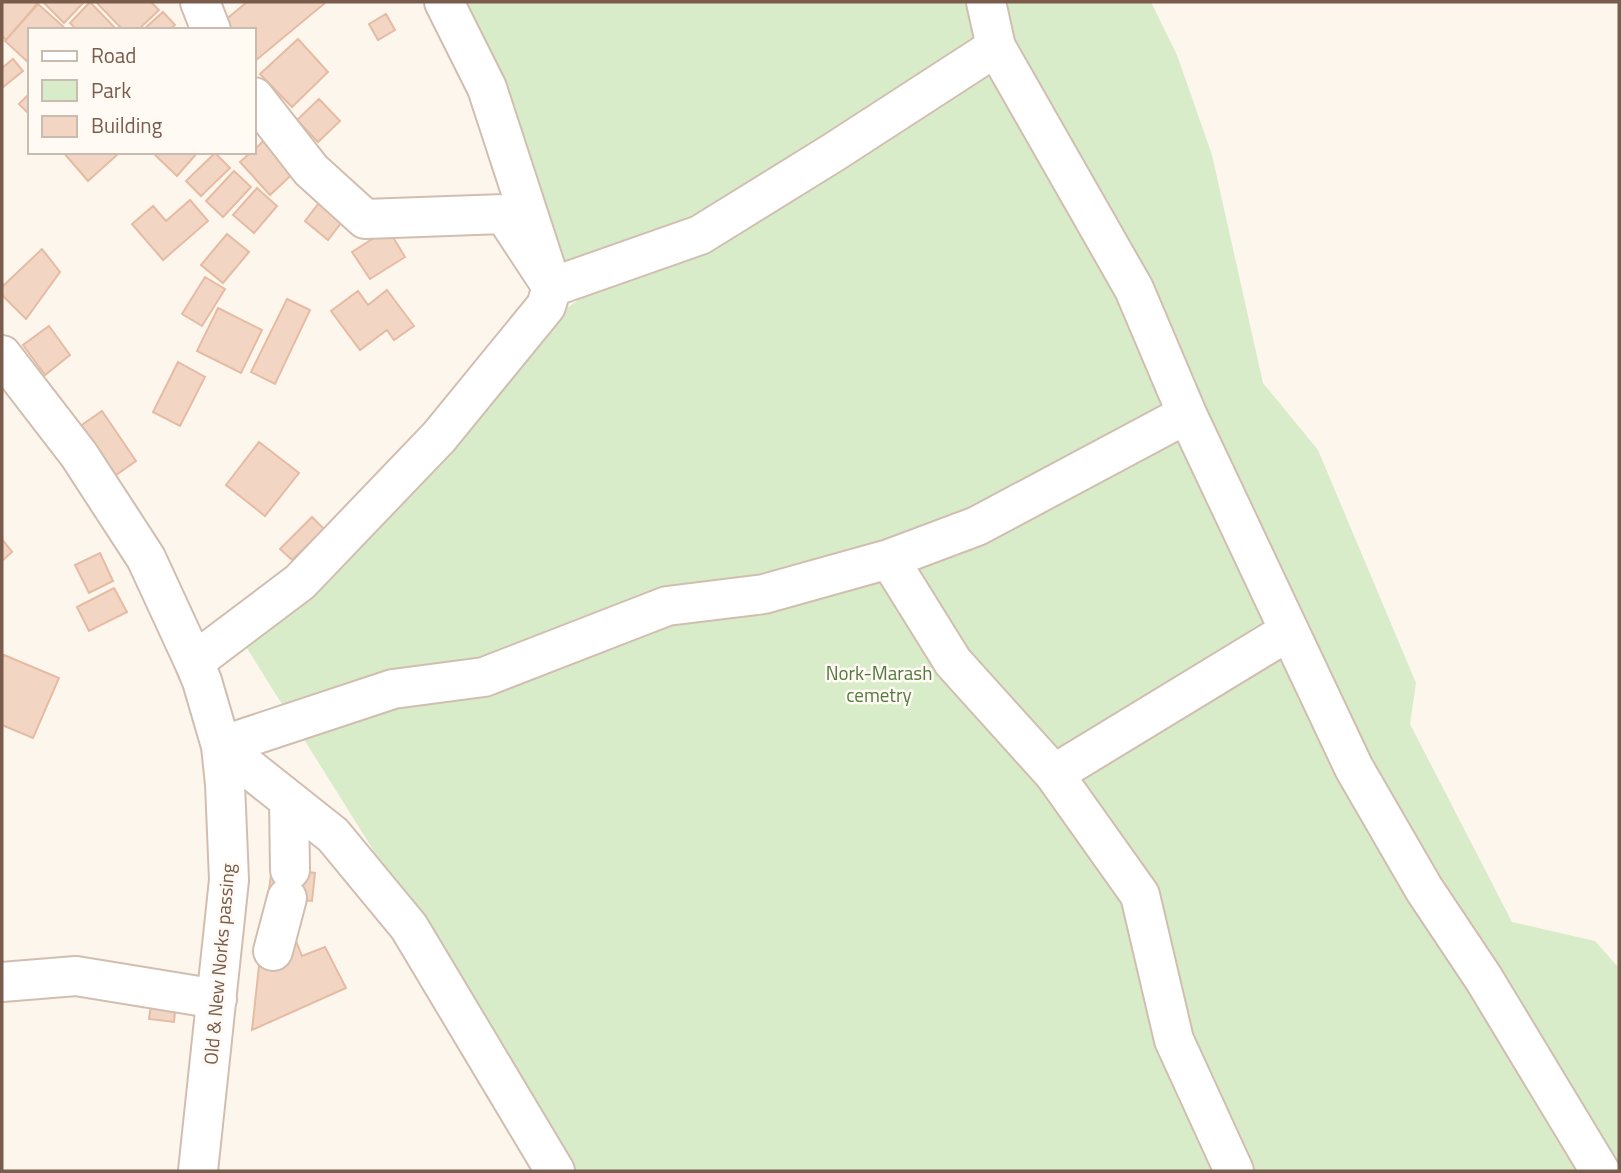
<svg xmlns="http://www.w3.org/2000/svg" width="1621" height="1173" viewBox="0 0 1621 1173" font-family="'Titillium Web',sans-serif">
<rect width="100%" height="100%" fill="#fdf6ec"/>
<path fill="#d8ecc9" d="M457 2H1151L1177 55 1212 155 1263 383 1318 450 1416 683 1410 724 1512 922 1595 941 1619 968V1171H574L240 637 550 319 577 301 570 282Z"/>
<path fill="#f3d5c3" stroke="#e6bba3" stroke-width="2" d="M2 2H35L37 4 6 40 2 36Z
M43 2H84L64 23Z
M90 2 116 29 115 30H77L70 23Z
M96 2H151L159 10 138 30H123Z
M247 2H323L325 3 255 61 254 59V30H229L223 22Z
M38 4 67 30H30V64L5 41Z
M163 12 175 25 169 30H143Z
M386 14 395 30 378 40 369 24Z
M298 39 328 72 292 107 260 74Z
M13 59 23 71 2 88V68Z
M30 93V115L19 104Z
M319 99 340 121 318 142 297 120Z
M272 133 301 166 270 195 240 162 251 152H254V150Z
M63 152H119V153L88 181Z
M152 152H198L177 176Z
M215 153 230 168 201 196 186 181Z
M234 171 251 187 223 217 206 201Z
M257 188 277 206 254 233 233 215Z
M325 195 348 214 328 240 305 221Z
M190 200 208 221 163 260 132 224 153 206 166 221Z
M388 229 405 257 370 279 352 252Z
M227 234 249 252 223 283 201 265Z
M42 249 60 272 26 319 2 295V287Z
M205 277 225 289 202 326 182 314Z
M387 290 414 326 394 340 387 330 360 350 331 311 358 291 368 305Z
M287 299 310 310 275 384 251 372Z
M218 308 262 330 241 373 197 351Z
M49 326 70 355 45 375 23 345Z
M178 362 205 377 180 426 153 412Z
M102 411 136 461 113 477 79 427Z
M259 442 299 473 265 516 226 485Z
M312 517 324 529 292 560 280 549Z
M2 539 12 552 2 561Z
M100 553 113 581 89 593 75 565Z
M114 588 127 612 89 631 77 607Z
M4 655 59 678 33 738 2 725V660Z
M272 868 315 873 312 901 268 896Z
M296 941 302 956 325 947 346 988 252 1030 260 957Z
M152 998 176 1001 174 1022 149 1019Z"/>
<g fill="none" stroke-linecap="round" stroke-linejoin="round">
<defs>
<path id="minor" d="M200 2 211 30
M986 2 996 47 1134 289 1187 414 1354 768 1424 889 1484 979 1600 1171
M254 97 311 170 365 219 504 214 552 287 700 235 834 152 996 47
M2 355 79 455 146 558 194 662 202 681 221 746 225 784 229 880 198 1171
M889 559 953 662 1054 774 1140 895 1174 1040 1234 1171
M194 662 300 582 439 437 546 306 552 287 487 88 444 2
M221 746 393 689 484 677 667 606 764 594 889 559 977 526 1187 414
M221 746 333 835 409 927 555 1171
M1054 774 1289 631
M289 800 290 870
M273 951 287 898
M2 982 76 976 217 999"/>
</defs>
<use href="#minor" stroke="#d1beb0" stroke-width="42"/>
<use href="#minor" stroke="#fff" stroke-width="38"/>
</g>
<g text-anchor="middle" stroke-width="5" stroke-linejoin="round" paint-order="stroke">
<g font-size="19" fill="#537a41" stroke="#fffaf3">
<text x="879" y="680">Nork-Marash<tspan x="879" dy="22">cemetry</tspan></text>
</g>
<g font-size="19" fill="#7a5c4d" stroke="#fffaf3">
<text transform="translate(219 964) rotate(-85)" y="7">Old &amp; New Norks passing</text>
</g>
</g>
<rect width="1621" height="1173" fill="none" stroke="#7a5c4d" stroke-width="7"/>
<rect x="28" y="28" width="228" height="126" fill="#fffaf3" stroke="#cabbb1" stroke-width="2"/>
<rect x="42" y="51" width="35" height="10" fill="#ffffff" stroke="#cabbb1" stroke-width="2"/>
<text x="91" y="63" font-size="21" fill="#7a5c4d">Road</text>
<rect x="42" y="80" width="35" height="21" fill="#d8ecc9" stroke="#cabbb1" stroke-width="2"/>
<text x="91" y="98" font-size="21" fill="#7a5c4d">Park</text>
<rect x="42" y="116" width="35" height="21" fill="#f3d5c3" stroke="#cabbb1" stroke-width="2"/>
<text x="91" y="133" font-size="21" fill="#7a5c4d">Building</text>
</svg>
